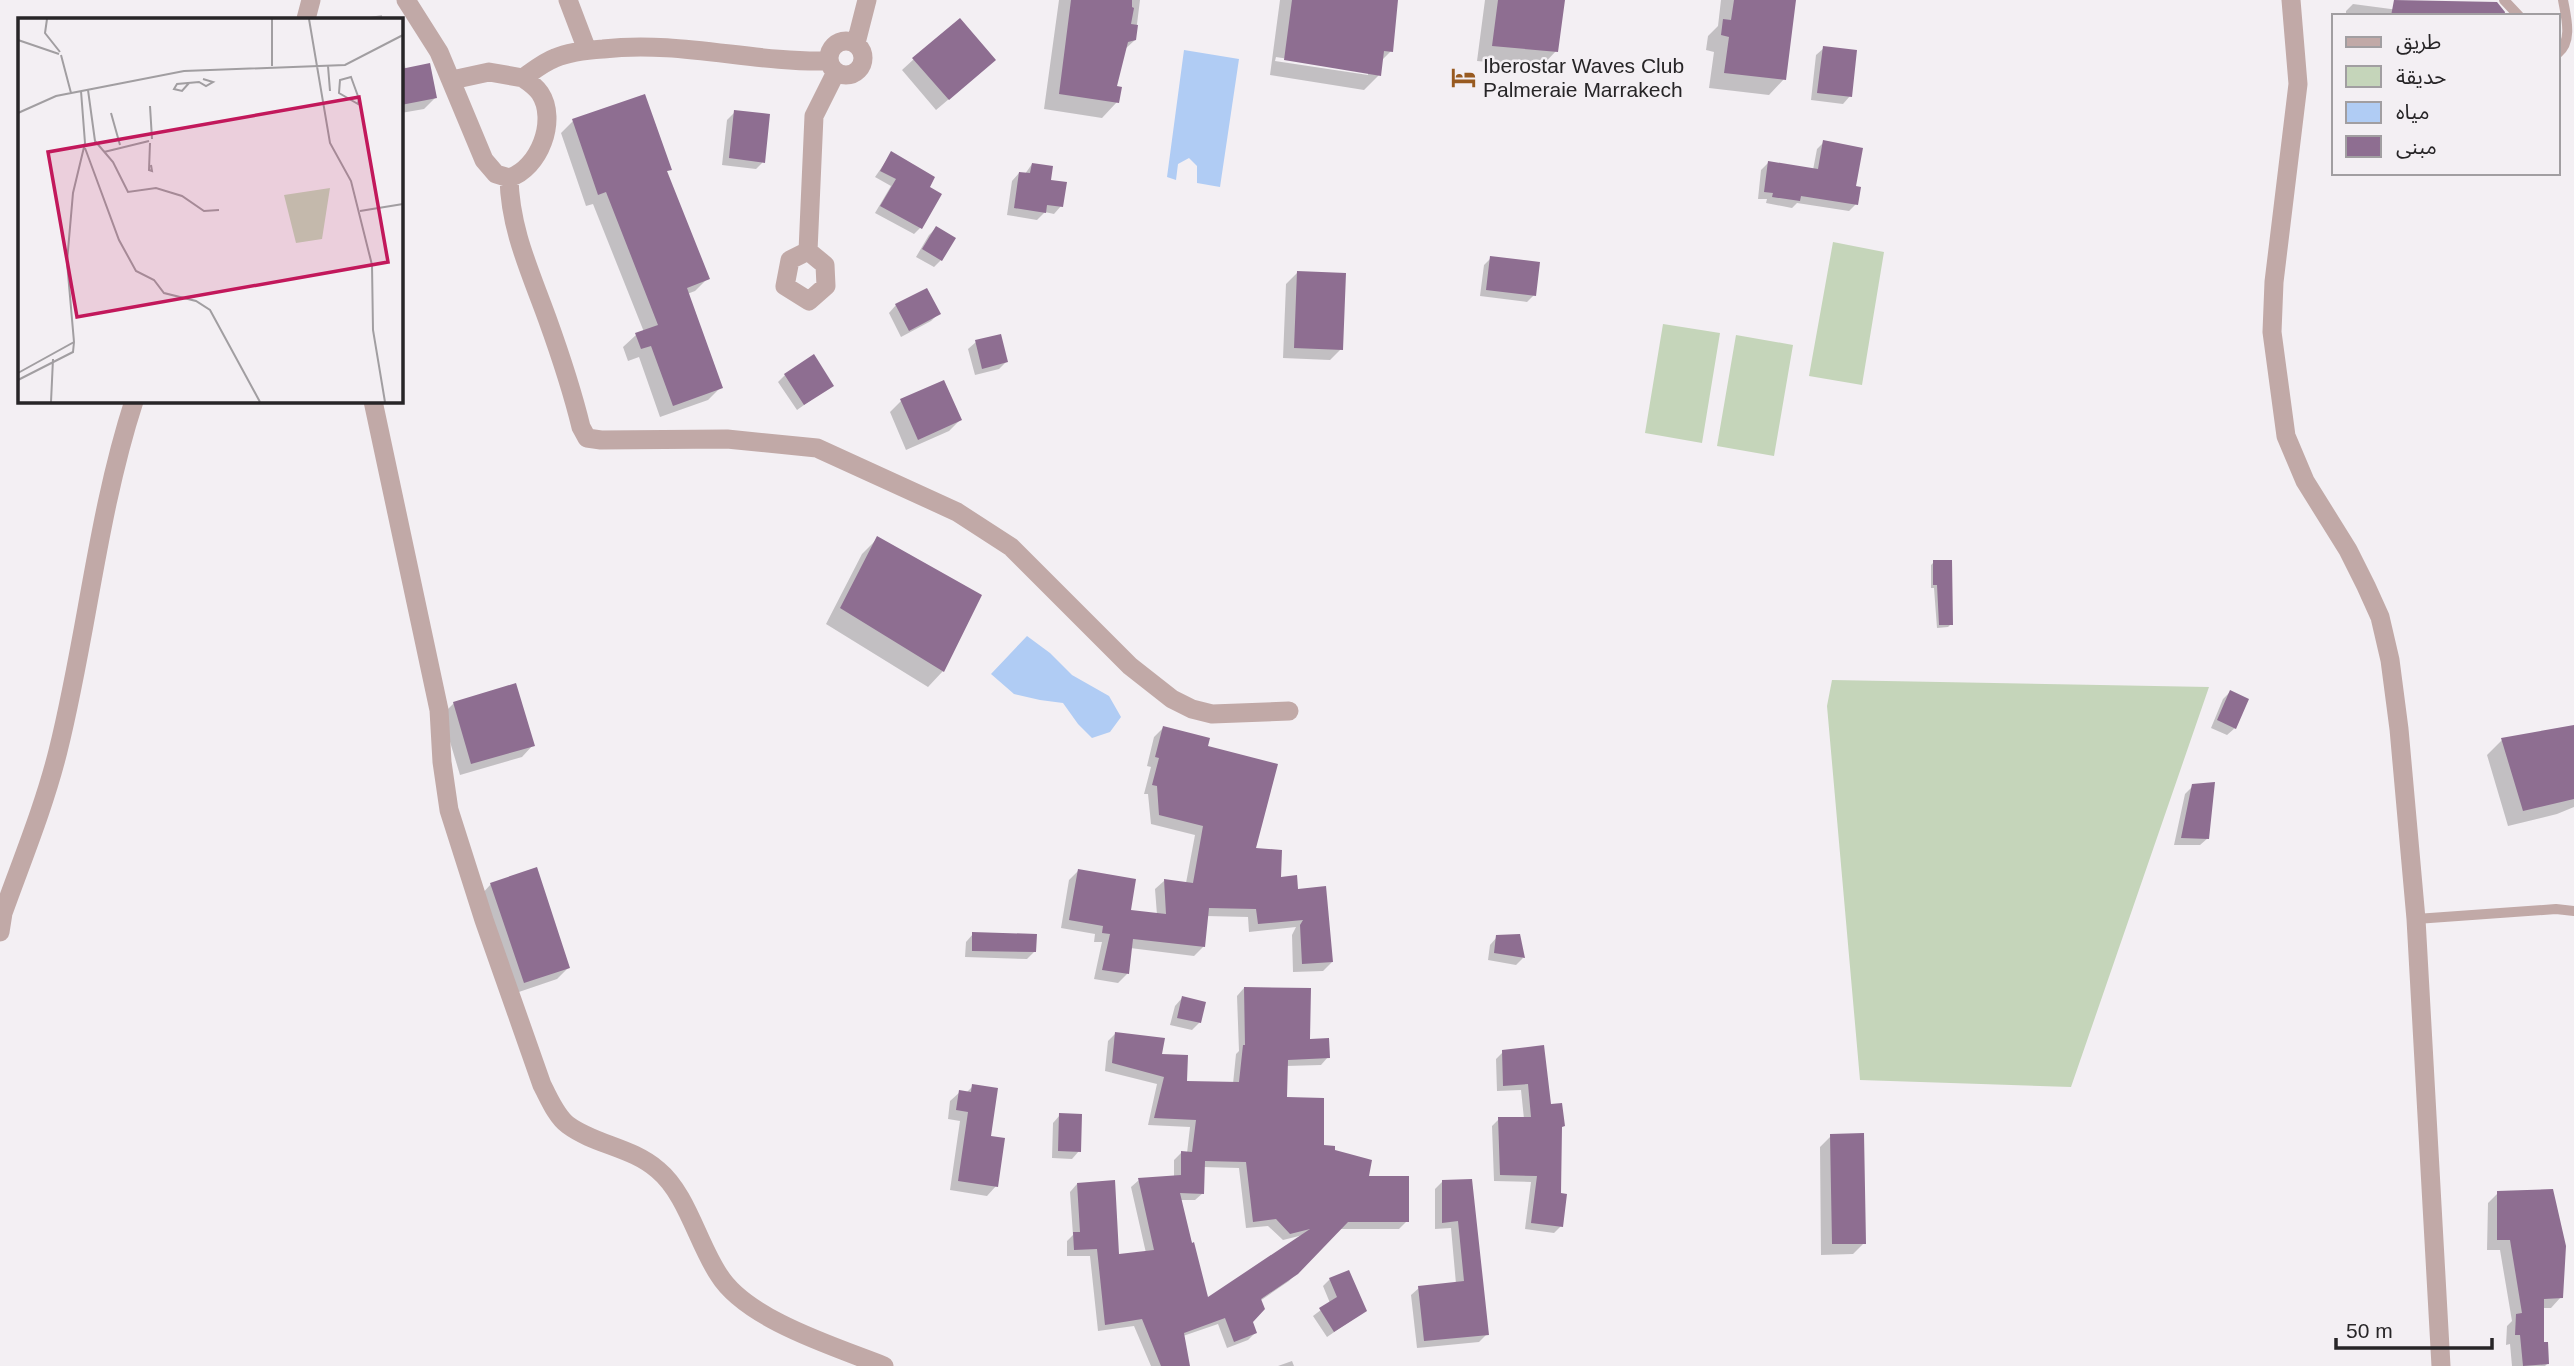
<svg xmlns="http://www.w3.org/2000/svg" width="2574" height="1366" viewBox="0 0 2574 1366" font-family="Arial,'Noto Sans Arabic',sans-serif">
<rect width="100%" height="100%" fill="#f3eff3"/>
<path fill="#c5d5ba" d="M1833 242 1884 252 1862 385 1809 376Z
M1663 324 1720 333 1702 443 1645 433Z
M1736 335 1793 345 1774 456 1717 446Z
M1832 680 2209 687 2071 1087 1860 1080 1827 706Z"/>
<path fill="#b0ccf4" d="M1184 50 1239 59 1220 187 1197 183V166L1189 158 1178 164 1176 180 1167 177Z
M1027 636 1050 653 1072 675 1109 696 1121 717 1110 732 1092 738 1078 724 1063 703 1040 700 1014 694 991 674Z"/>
<path fill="#0003" fill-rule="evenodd" d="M1059 0H1140L1135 40 1124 50 1115 87 1117 102 1102 118 1044 109Z
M1280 0H1396L1391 51 1381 61 1379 75 1364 90 1270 75ZM1276 57 1368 72V75L1275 61Z
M1485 0H1563L1556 51 1541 67 1477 61Z
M1721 0H1794L1784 79 1769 95 1709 88 1714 52 1706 50 1708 36 1718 26Z
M2353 4 2406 11 2405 16H2346V11Z
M382 15V19H358Z
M1824 48 1850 96 1843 104 1811 100 1816 55Z
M401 50 406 70 435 98 424 109 401 113Z
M914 59 982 71 936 110 902 70Z
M735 112 763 162 756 169 722 165 727 120Z
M573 121 670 169 666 172 708 278 695 291 687 294 721 387 708 400 660 417 639 357 628 361 623 347 636 335 644 332 593 204 586 206 561 133Z
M1824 142 1854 188 1856 204 1849 211 1797 203 1792 208 1766 203 1767 199H1758L1761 170 1768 163 1813 170 1817 149Z
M891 154 927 188 920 228 914 234 875 213 891 186 875 177Z
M1032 164 1049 181 1061 206 1054 214 1045 212 1037 220 1007 215 1012 181 1019 173 1025 174Z
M936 228 941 260 934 267 916 257 929 235Z
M1491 258 1534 295 1527 302 1480 296 1484 265Z
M1297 273 1341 349 1330 360 1283 358 1286 284Z
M896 305 938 314 931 321 901 337 889 313Z
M976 342 1006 362 999 369 975 375 968 349Z
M785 375 832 385 797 410 778 382Z
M901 401 960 420 949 431 906 450 890 412Z
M878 538 943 671 928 687 826 624 862 554Z
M1934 562 1951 624 1948 627 1937 628 1934 588H1931V565Z
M2230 692 2235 728 2227 735 2211 728 2223 699Z
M454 703 533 745 522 757 460 775 442 715Z
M2574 727V807L2557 814 2508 826 2487 755 2502 740Z
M1163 728 1206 747 1254 849 1279 879 1297 891 1332 962 1323 971 1293 972 1292 935 1296 927 1249 932 1248 917 1206 916 1203 947 1194 956 1130 948 1127 974 1118 983 1094 979 1102 942H1094L1095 934 1061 928 1069 880 1078 871 1129 912 1157 915 1155 889 1164 881 1186 883 1195 835 1151 824 1148 794H1144L1151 767 1147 766 1154 737Z
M2193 786 2208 838 2200 845H2174L2185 794Z
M491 884 568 968 557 979 513 994 480 896Z
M973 934 1035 951 1027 959 965 957 966 942Z
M1497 937 1523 958 1516 965 1488 960 1490 945Z
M1244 988 1328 1057 1321 1065 1286 1066 1285 1099 1322 1147 1333 1151 1367 1178 1407 1221 1399 1229H1339L1289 1281 1260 1301 1251 1321 1255 1333 1248 1340 1227 1348 1218 1324 1183 1336 1189 1366H1151L1134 1326 1098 1331 1090 1256H1067V1241L1073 1235 1070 1192 1077 1184 1117 1256 1146 1253 1131 1187 1139 1180 1174 1177V1160L1181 1153H1187L1190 1127 1148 1125 1157 1084 1105 1071 1108 1041 1116 1033 1160 1056 1185 1082 1233 1084 1236 1054 1239 1051 1237 996ZM1203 1167 1239 1168 1246 1228 1268 1226 1283 1240 1303 1235 1207 1300 1180 1200H1195L1203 1193Z
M1182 998 1200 1022 1192 1030 1170 1025 1175 1006Z
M1503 1052 1550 1106 1560 1128 1561 1226 1554 1233 1525 1229 1531 1182 1494 1181 1492 1126 1499 1119H1524L1521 1090 1497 1091 1496 1059Z
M973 1086 989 1137 996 1186 987 1196 950 1190 960 1121 948 1119 950 1101 960 1092 966 1093Z
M1060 1115 1079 1151 1072 1159 1052 1158 1053 1123Z
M1831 1136 1864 1243 1853 1254 1821 1255 1820 1147Z
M1443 1181H1471L1487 1334 1479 1342 1417 1348 1411 1295 1419 1288 1456 1284 1451 1228 1435 1229V1189Z
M2498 1193 2561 1297 2551 1308H2542V1344L2548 1363 2545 1366H2512L2510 1344 2506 1345 2507 1326 2512 1321 2500 1250H2487L2488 1203Z
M1330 1279 1365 1311 1327 1337 1313 1316 1330 1303 1323 1286Z
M1292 1361 1294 1366H1278Z"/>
<path fill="#8e6e91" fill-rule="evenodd" d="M1071 0H1132V7L1134 8 1131 24 1138 25 1136 40 1128 42 1117 86 1122 87 1119 103 1059 94Z
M1292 0H1398L1393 52 1384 51 1381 76 1284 60Z
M1498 0H1565L1558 52 1492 46Z
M1734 0H1796L1786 80 1724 73 1729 37 1721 35 1723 19 1731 20Z
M2394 0 2497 2 2505 12 2504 16H2391Z
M960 18 996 60 949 100 912 58Z
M1823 46 1857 50 1852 97 1817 93Z
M430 63 437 98 401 105V69Z
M645 94 672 170 667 171 710 279 687 288 723 388 673 406 651 346 641 349 635 333 658 325 606 192 598 195 572 119Z
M734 110 770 114 765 163 729 158Z
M1823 140 1863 148 1856 186 1861 187 1858 205 1801 196 1800 201 1772 197 1773 193 1764 192 1768 161 1818 169Z
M891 151 935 177 930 187 942 194 922 229 880 206 896 179 880 171Z
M1032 163 1053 166 1051 180 1067 182 1063 207 1047 205 1046 213 1014 208 1019 172 1030 173Z
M936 226 956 238 942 261 922 249Z
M1490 256 1540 262 1536 296 1486 290Z
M1297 271 1346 273 1343 350 1294 348Z
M927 288 941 314 909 331 895 304Z
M1001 334 1008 362 982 369 975 340Z
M814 354 834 386 804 405 784 374Z
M944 380 962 420 918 440 900 399Z
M877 536 982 595 944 672 840 608Z
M1933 560H1952L1953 625H1939L1937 585H1933Z
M516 683 535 746 471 764 453 702Z
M2230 690 2249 699 2236 729 2217 720Z
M2574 725V799L2523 811 2501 738Z
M1163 726 1210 738 1208 746 1278 764 1256 848 1282 850 1281 877 1297 875 1298 889 1326 886 1333 962 1302 964 1300 925 1303 920 1258 924 1256 909 1209 908 1205 947 1133 939 1129 974 1102 970 1110 934 1102 933 1103 926 1069 920 1078 869 1136 879 1131 910 1166 914 1164 879 1193 883 1203 826 1159 815 1157 786 1152 785 1159 758 1155 757Z
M2215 782 2209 839 2181 838 2192 784Z
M537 867 570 968 524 983 490 883Z
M972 932 1037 934 1036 952 972 951Z
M1520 934 1525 958 1494 953 1496 935Z
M1244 987 1311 988 1310 1039 1329 1038 1330 1058 1288 1060 1287 1097 1324 1098V1145L1335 1146V1150L1372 1160 1369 1176H1409V1222H1348L1298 1274 1261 1299 1265 1309 1253 1322 1257 1333 1234 1342 1225 1318 1184 1333 1190 1366H1161L1142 1319 1105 1325 1097 1249 1074 1250 1073 1232H1080L1077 1183 1115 1180 1119 1254 1154 1250 1138 1178 1181 1175V1151L1192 1152 1196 1120 1154 1118 1164 1077 1112 1063 1115 1032 1165 1038 1162 1054 1188 1055 1187 1081 1239 1082 1243 1045H1245ZM1205 1161 1246 1162 1253 1222 1276 1219 1290 1234 1310 1229 1208 1297 1194 1242 1192 1243 1180 1193 1204 1194Z
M1182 996 1206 1002 1201 1023 1177 1018Z
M1544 1045 1551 1104 1562 1103 1565 1126 1562 1127 1561 1193 1567 1194 1563 1227 1531 1223 1537 1176 1500 1175 1498 1117H1531L1528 1084 1503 1086 1502 1050Z
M972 1084 998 1088 991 1136 1005 1138 998 1187 958 1181 968 1112 956 1110 959 1090 971 1092Z
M1059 1113 1082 1114 1081 1152 1058 1151Z
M1864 1133 1866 1244H1832L1830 1134Z
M1472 1179 1489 1335 1424 1341 1418 1286 1464 1281 1458 1221 1442 1223V1180Z
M2553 1189 2566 1246 2563 1298 2544 1299V1342H2548L2549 1364 2523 1366 2520 1335H2515L2516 1314 2522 1313 2510 1240H2497V1191Z
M1349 1270 1367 1311 1334 1332 1319 1308 1337 1297 1329 1278Z"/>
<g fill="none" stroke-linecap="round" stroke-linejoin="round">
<path stroke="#c1a9a7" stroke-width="10" d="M2504 0 2519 16
M2558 53C2573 41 2566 17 2563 0
M2416 919 2556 909 2574 911"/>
<path stroke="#c1a9a7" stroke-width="19" d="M406 0 439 52 484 160 496 174 509 178C510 229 530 271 547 318 560 354 572 390 581 427L587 438 601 440 727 439 817 448 957 512 1011 547 1130 666 1172 699 1192 709 1212 714 1289 711
M568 0 587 50
M2291 0 2298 84 2274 282 2272 332 2286 436 2305 481 2348 550 2366 586 2380 617 2390 660 2399 729 2416 919 2441 1366
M306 19 311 0
M829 58a17 17 0 1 1 34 0a17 17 0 1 1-34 0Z
M856 43 867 0
M452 80 489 72 523 78C533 71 544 62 555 58 569 52 588 50 603 49 679 40 753 63 828 61
M509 178C539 169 558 120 540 93 536 87 529 82 523 78
M808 251 825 265 826 286 809 301 785 286 790 260 808 251 814 116 836 72
M373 401 439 710 442 762 449 810 484 920 542 1085C549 1098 556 1116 568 1125 595 1145 632 1147 658 1170 687 1194 698 1244 719 1275 747 1320 836 1347 884 1366
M0 932 3 913C22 860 44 807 58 751 87 635 97 515 134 401"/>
</g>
<defs>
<symbol id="hotel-bare" viewBox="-9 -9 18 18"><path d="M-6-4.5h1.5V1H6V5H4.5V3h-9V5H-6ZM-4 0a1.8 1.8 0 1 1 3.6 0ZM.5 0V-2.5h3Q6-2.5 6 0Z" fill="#985a20" stroke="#f3eff3" stroke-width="2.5" paint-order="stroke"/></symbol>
</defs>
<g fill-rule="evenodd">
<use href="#hotel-bare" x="1446" y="60" width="35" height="35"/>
</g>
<g text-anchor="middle" stroke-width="5" stroke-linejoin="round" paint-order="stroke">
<g font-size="21" fill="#272527" stroke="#f3eff3" text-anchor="start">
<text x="1483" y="73">Iberostar Waves Club<tspan x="1483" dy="24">Palmeraie Marrakech</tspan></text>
</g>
</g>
<g transform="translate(18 18)">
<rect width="385" height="385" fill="#f3eff3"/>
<path d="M312 170 304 221 278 225 266 177Z" fill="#c5d5ba"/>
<path fill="none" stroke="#a19ea1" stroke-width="2" d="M29 1 27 15 42 34M291 1 312 125 333 163 354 247 355 312 367 384M0 22 41 36M43 37 53 75M254 48V1M310 48 312 73M333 59 341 81 340 86 321 75 322 62ZM171 65 164 73 156 71 159 66 181 64 188 68 195 64 185 61M70 72 77 123 95 144 110 174 138 170 164 178 186 193 201 192M132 88 134 121M0 95 38 78 166 53 327 47 385 17M93 95 102 127M132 125 131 152 134 153 133 147M67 130 101 222 118 253 136 262 146 275 178 283 192 292 242 384M86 134 131 123M342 193 385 186M0 355 56 324 49 244 55 175 67 125 63 73M0 362 55 334 56 324M33 384 35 341"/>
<path fill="#c2185b" fill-opacity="0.15" stroke="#c2185b" stroke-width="3.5" d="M341 79 370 244 59 299 30 134Z"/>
<rect width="385" height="385" fill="none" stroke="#272527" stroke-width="3.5"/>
</g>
<rect x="2332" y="14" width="228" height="161" fill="#f3eff3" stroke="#a19ea1" stroke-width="2"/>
<rect x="2346" y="37" width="35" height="10" fill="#c1a9a7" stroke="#a19ea1" stroke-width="2"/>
<text x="2396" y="49" font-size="21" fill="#272527">طريق</text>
<rect x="2346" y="66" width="35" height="21" fill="#c5d5ba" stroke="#a19ea1" stroke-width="2"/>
<text x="2396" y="84" font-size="21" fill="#272527">حديقة</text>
<rect x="2346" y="102" width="35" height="21" fill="#b0ccf4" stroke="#a19ea1" stroke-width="2"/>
<text x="2396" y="119" font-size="21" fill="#272527">مياه</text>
<rect x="2346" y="136" width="35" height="21" fill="#8e6e91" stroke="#a19ea1" stroke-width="2"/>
<text x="2396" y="154" font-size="21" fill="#272527">مبنى</text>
<path d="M2336 1338v10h156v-10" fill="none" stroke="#272527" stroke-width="3.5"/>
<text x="2346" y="1338" font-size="21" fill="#272527" stroke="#f3eff3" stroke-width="5" paint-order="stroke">50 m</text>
</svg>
